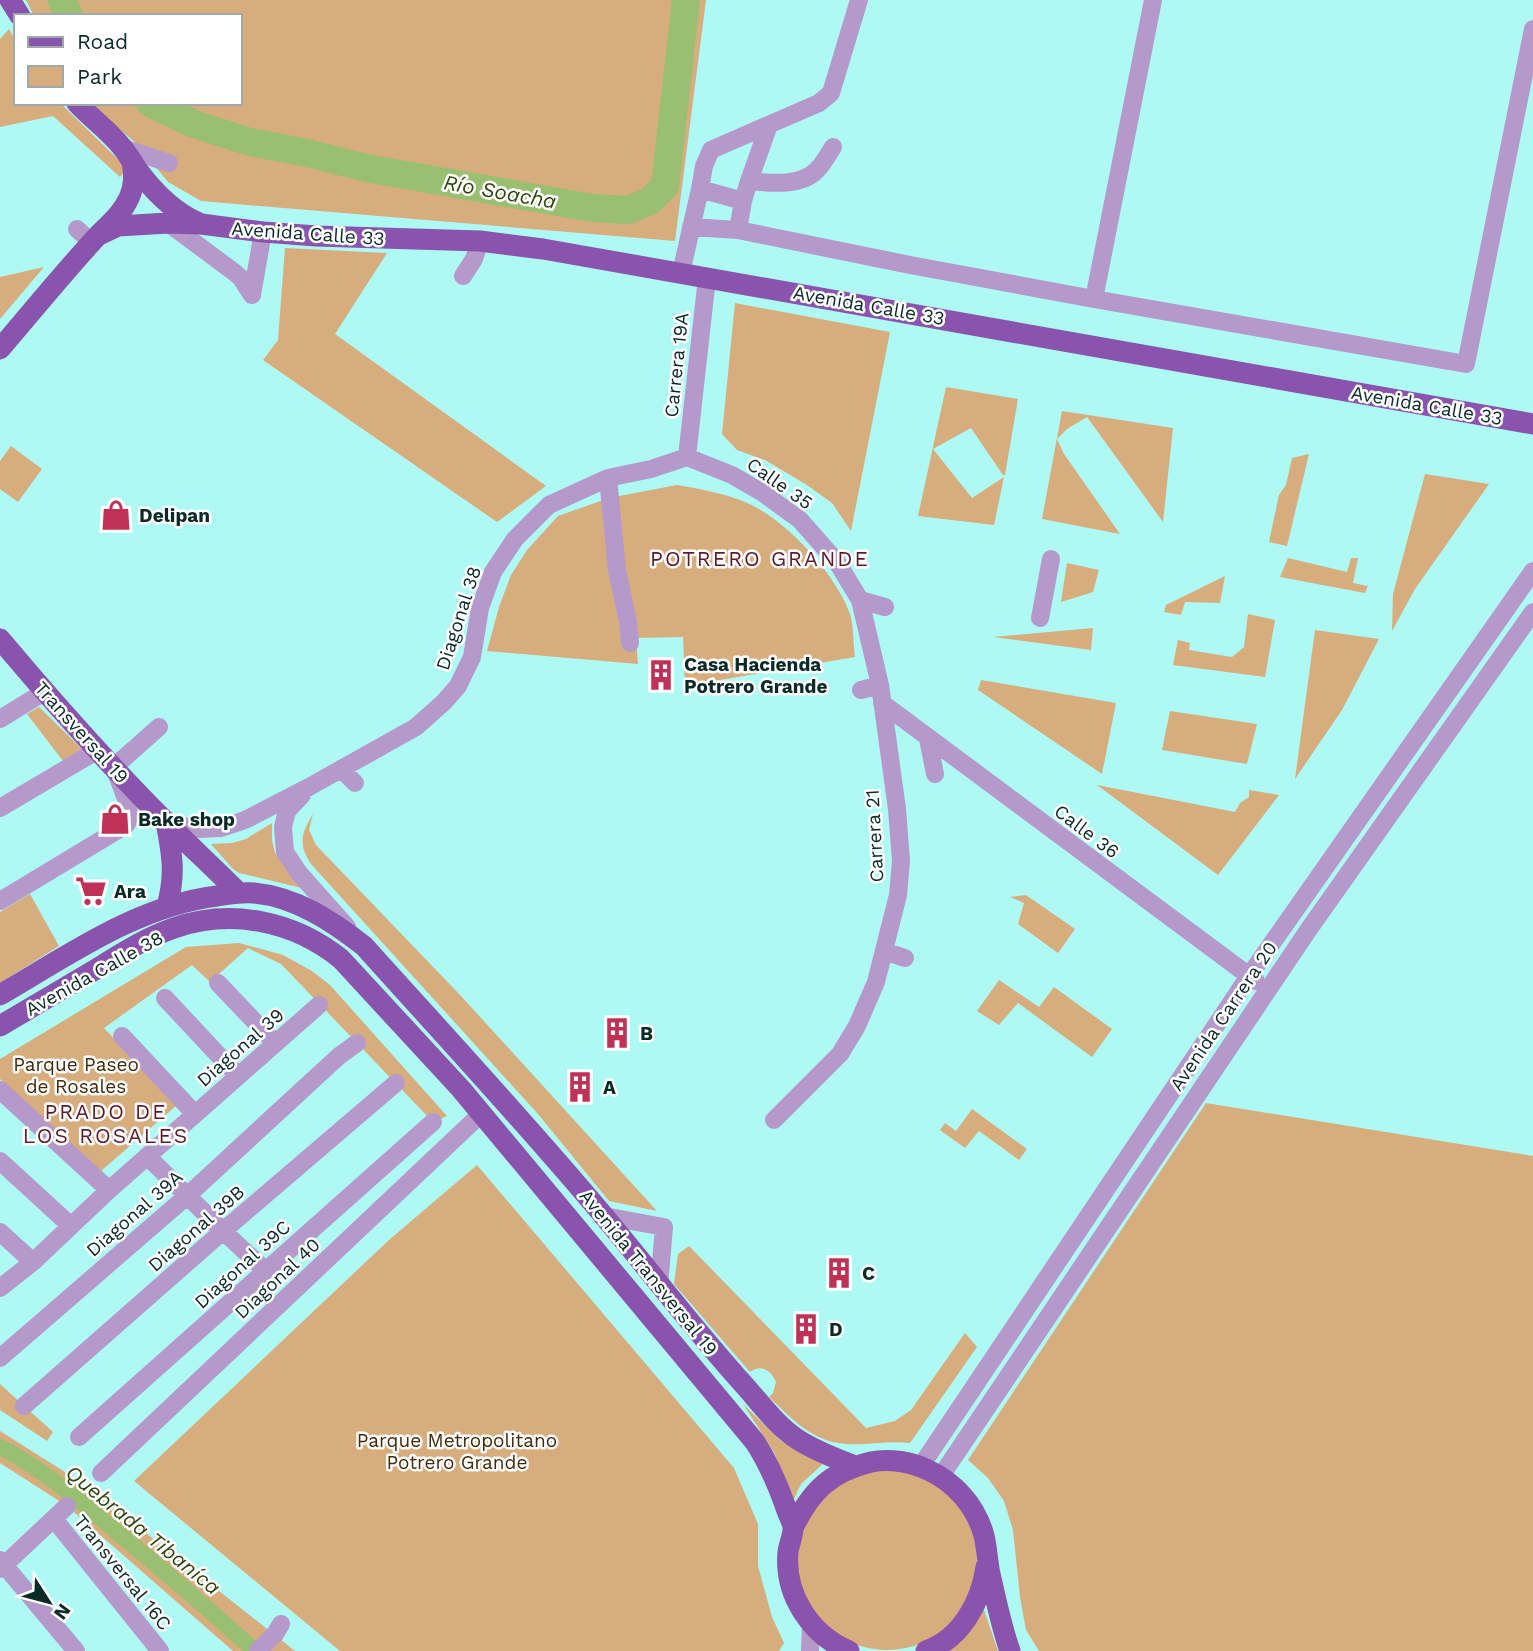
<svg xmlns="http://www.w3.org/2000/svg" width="1533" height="1651" viewBox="0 0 1533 1651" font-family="'Work Sans',sans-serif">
<rect width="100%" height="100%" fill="#aef9f3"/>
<path fill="#d7ad7d" d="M26 0H706L675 241 201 201 168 182 138 145 90 103H240V16H34Z
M9 29 16 42V103H60L127 168 120 177 53 116 0 127V39Z
M285 248 387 253 335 334 546 486 497 522 263 360 278 340Z
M44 267 0 319V277Z
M735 303 890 332 851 531 832 503 807 485 765 460 737 450 722 434Z
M946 387 1018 399 1005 475H1003L971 428 933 449 972 498 1004 477 994 525 918 516Z
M1062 411 1173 428 1163 522 1087 417 1067 429 1057 439 1064 454 1120 534 1042 519Z
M11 446 42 469 18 502 0 489V461Z
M1309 454 1287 546 1269 542 1279 495 1286 485 1292 458Z
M1425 474 1489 484 1415 589 1392 631 1393 594Z
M677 485C700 489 723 493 745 502 785 518 836 574 850 614 854 628 853 644 855 657L685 686 683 637 636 638 638 664 487 651 499 607 511 575 527 550 558 516 609 498Z
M1288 558 1347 572 1351 558H1358L1353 583 1368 586 1365 593 1280 577Z
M1067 563 1099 570 1093 592 1061 602Z
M1225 576 1220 603 1185 602 1181 615 1164 612 1166 605Z
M1248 614 1275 620 1265 677 1173 665 1178 640 1190 643 1189 650 1232 657 1244 647Z
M1093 628 1091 650 993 637Z
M1315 630 1379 639 1342 710 1295 779Z
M981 680 1116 703 1102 774 978 690Z
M39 707 84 751 63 761 27 714Z
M1170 711 1257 724 1247 764 1162 750Z
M1097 785 1235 812 1240 803 1249 797V790L1279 795 1218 875Z
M313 814 309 830 316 845 461 996 657 1211 609 1201 538 1114 311 864C298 844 301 834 313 814Z
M272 823V840L275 853 306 889 239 873 233 869 211 844 232 843 246 839Z
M30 894 59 946 0 983V912Z
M1026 895 1075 929 1058 953 1018 924 1024 903 1010 897Z
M239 943 283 955 312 971 330 985 447 1116 433 1122 281 964 248 948 210 982 192 965 104 1028 177 1105 101 1171 0 1079V1059L186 947Z
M999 980 1039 1007 1054 987 1112 1029 1092 1057 1018 1003 999 1025 977 1011Z
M1206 1103 1533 1156V1651H1039L1026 1630 1020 1597 1013 1530 1004 1501 988 1478 968 1460Z
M972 1109 1027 1149 1019 1160 979 1131 965 1148 940 1130 945 1123 956 1131Z
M477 1165 734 1468 758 1524V1566L772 1617 784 1643 779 1651H340L134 1481 389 1240Z
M689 1246 866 1428 895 1421 911 1410 965 1333 977 1347 910 1443C887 1440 861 1447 838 1443 809 1438 790 1417 769 1397L773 1393 776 1382C771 1370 761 1364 750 1372L674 1284 678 1254Z
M0 1384 53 1432 47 1441 0 1410Z
M743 1404 781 1441 824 1463 801 1484 793 1501 774 1452Z
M0 1431 84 1484 295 1651H233L67 1506 0 1463Z
M797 1560a90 90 0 1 1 180 0a90 90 0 1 1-180 0Z
M984 1610 998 1651H950L946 1649 972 1626Z"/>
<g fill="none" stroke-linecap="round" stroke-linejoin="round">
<path stroke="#99bf71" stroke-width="16" d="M0 1447C42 1468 81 1502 117 1532 164 1571 210 1610 255 1651"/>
<path stroke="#99bf71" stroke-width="28" d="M62 0 69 16
M150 103 194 124 250 142 307 153 366 168 592 208 628 210 650 201 665 186 686 0"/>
<path stroke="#b599cb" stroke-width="18" d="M123 148 169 163
M749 181 769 125
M700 189 743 201
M168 223 234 272 241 278 252 295
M691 227 738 230 910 265 1094 299 1466 364 1533 29
M77 229 91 242
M738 230 743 201 749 181C770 183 801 187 817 170 823 164 828 155 833 147
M681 273 700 189 704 166 711 150 819 103 831 93 859 0
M463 276 474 259 480 241
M252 295 263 232
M1094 299 1153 0
M687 457 732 475 763 493 800 520 837 562 860 600 880 685 897 809 901 861 898 895 876 982 857 1026 840 1054 774 1120
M687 457 707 278
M608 478 617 570 628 622 630 643
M860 600 885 607
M1040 618 1051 559
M861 690 880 685
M882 703 1256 981
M0 719 44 692
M928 739 935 774
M341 769 355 783
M302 795 287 811 283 827 285 852 299 873 347 927
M0 808 98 750
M166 822 196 829 221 828 245 820 309 787 416 727 444 702 458 686 472 657 480 608 493 572 515 539 549 505 608 478 651 469 687 457
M0 901 126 825C135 811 119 783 114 767L159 727
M884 951 905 958
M218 983 275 1043
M165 998 237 1075
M122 1036 195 1114
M0 1090 109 1190
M147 1156 223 1231 266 1271
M0 1161 71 1226
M604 1216 664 1227 659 1286
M0 1232 33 1262
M0 1288 33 1262 109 1190 319 1005
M0 1358 187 1196 339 1056 357 1043
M24 1406 223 1231 396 1083
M79 1437 433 1122
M921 1466 1249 976 1533 571
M101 1473 482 1113
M941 1476 1309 929 1533 612
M54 1519 160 1651
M0 1560 76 1651
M0 1569 67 1506
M258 1651 275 1634 281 1624
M810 1651 811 1625"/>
<path stroke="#8953ae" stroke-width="21" d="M10 0 20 16
M77 103C91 118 108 130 121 146 128 154 134 165 140 173 156 194 176 213 199 223
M99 235 118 226 168 223 201 224 263 232 316 236 480 241 543 249 1533 424
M0 349C30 314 60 277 91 243 104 228 121 216 129 198 135 185 134 175 132 161
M0 639C53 702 108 764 166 822 190 846 215 869 239 893
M166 822C172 854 176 874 167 906
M0 995C69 955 137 906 217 896 229 894 242 892 254 893 296 897 332 921 364 946 444 1035 526 1123 603 1215 651 1272 695 1331 745 1386 761 1404 777 1426 797 1439 815 1451 835 1458 855 1466
M0 1026C31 1008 62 989 93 971 119 955 145 938 174 928 232 908 294 921 341 959L461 1089 755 1442C768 1462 777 1483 785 1505 787 1512 791 1519 793 1526 794 1534 789 1544 788 1552 784 1595 811 1635 849 1651
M793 1528C811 1491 830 1472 871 1462 889 1458 912 1462 928 1470 954 1482 974 1504 983 1532 987 1545 987 1560 990 1574 996 1600 1001 1625 1010 1651
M926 1651C961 1639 981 1602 986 1567"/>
</g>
<defs>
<symbol id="shop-bare" viewBox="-9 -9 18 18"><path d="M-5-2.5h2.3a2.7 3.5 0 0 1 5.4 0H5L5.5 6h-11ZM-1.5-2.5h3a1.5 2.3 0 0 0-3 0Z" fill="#c03157" stroke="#fff" stroke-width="2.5" paint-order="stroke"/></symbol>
<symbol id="building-bare" viewBox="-9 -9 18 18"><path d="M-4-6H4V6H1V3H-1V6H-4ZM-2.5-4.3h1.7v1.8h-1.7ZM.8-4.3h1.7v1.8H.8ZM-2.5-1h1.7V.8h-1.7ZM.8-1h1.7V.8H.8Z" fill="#c03157" stroke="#fff" stroke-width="2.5" paint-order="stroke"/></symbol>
<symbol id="supermarket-bare" viewBox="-9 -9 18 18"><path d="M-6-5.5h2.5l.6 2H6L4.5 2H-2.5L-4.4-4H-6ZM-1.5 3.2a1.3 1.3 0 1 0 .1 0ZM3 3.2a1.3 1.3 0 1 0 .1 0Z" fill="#c03157" stroke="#fff" stroke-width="2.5" paint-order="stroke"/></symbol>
</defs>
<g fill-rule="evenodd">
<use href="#shop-bare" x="94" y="493" width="44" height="44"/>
<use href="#building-bare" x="639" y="653" width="44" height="44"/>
<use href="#shop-bare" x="93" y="797" width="44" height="44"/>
<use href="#supermarket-bare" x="69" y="869" width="44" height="44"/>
<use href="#building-bare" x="595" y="1011" width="44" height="44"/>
<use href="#building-bare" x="558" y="1065" width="44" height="44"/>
<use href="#building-bare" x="817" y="1251" width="44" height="44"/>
<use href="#building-bare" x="784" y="1307" width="44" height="44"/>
</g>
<g text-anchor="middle" stroke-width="5" stroke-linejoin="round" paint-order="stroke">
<g font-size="19" fill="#0a2a28" stroke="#fff">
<text transform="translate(308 233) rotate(4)" y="7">Avenida Calle 33</text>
<text transform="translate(869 305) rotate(10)" y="7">Avenida Calle 33</text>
<text transform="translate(676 365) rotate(-84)" y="7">Carrera 19A</text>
<text transform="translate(1427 405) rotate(10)" y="7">Avenida Calle 33</text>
<text transform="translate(780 483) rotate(35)" y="7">Calle 35</text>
<text transform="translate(458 618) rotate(-72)" y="7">Diagonal 38</text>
<text transform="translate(82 732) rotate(48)" y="7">Transversal 19</text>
<text transform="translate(1087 831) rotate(37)" y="7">Calle 36</text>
<text transform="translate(874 836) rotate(-93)" y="7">Carrera 21</text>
<text transform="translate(94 973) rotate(-29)" y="7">Avenida Calle 38</text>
<text transform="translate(1223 1016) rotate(-56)" y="7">Avenida Carrera 20</text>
<text transform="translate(240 1047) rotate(-41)" y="7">Diagonal 39</text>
<text transform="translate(134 1213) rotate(-41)" y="7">Diagonal 39A</text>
<text transform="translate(196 1228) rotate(-41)" y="7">Diagonal 39B</text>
<text transform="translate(242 1264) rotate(-42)" y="7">Diagonal 39C</text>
<text transform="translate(649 1272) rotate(51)" y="7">Avenida Transversal 19</text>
<text transform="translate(277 1278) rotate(-43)" y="7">Diagonal 40</text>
<text transform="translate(123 1572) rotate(51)" y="7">Transversal 16C</text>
</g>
<g font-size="19" font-weight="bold" fill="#0a2a28" stroke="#fff" text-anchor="start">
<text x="139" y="522">Delipan</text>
<text x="684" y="671">Casa Hacienda<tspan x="684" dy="22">Potrero Grande</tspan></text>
<text x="138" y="826">Bake shop</text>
<text x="114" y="898">Ara</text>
<text x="640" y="1040">B</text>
<text x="603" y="1094">A</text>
<text x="862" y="1280">C</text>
<text x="829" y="1336">D</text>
</g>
<g font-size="19" fill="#422a0a" stroke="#fff">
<text x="76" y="1071">Parque Paseo<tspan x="76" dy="22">de Rosales</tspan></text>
<text x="457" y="1447">Parque Metropolitano<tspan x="457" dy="22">Potrero Grande</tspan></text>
</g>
<g font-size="21" font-style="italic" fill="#2d450d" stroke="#fff">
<text transform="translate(500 192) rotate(10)" y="7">Río Soacha</text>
<text transform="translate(143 1530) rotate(39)" y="7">Quebrada Tibaníca</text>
</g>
<g font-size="21" letter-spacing="2" fill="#5e192a" stroke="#fff">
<text x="760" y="566">POTRERO GRANDE</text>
<text x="106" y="1119">PRADO DE<tspan x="106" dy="24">LOS ROSALES</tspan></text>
</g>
</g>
<rect x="14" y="14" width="228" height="91" fill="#ffffff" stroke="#9daaa9" stroke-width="2"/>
<rect x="28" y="37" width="35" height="10" fill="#8953ae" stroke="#9daaa9" stroke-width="2"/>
<text x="77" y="49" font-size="21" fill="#0a2a28">Road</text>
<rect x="28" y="66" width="35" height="21" fill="#d7ad7d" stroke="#9daaa9" stroke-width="2"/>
<text x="77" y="84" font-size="21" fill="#0a2a28">Park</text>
<g transform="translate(49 1602) rotate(126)" stroke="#ffffff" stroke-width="5" paint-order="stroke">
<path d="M0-5L12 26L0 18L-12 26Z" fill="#0a2a28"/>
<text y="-10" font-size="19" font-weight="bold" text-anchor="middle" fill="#0a2a28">N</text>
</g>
</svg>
